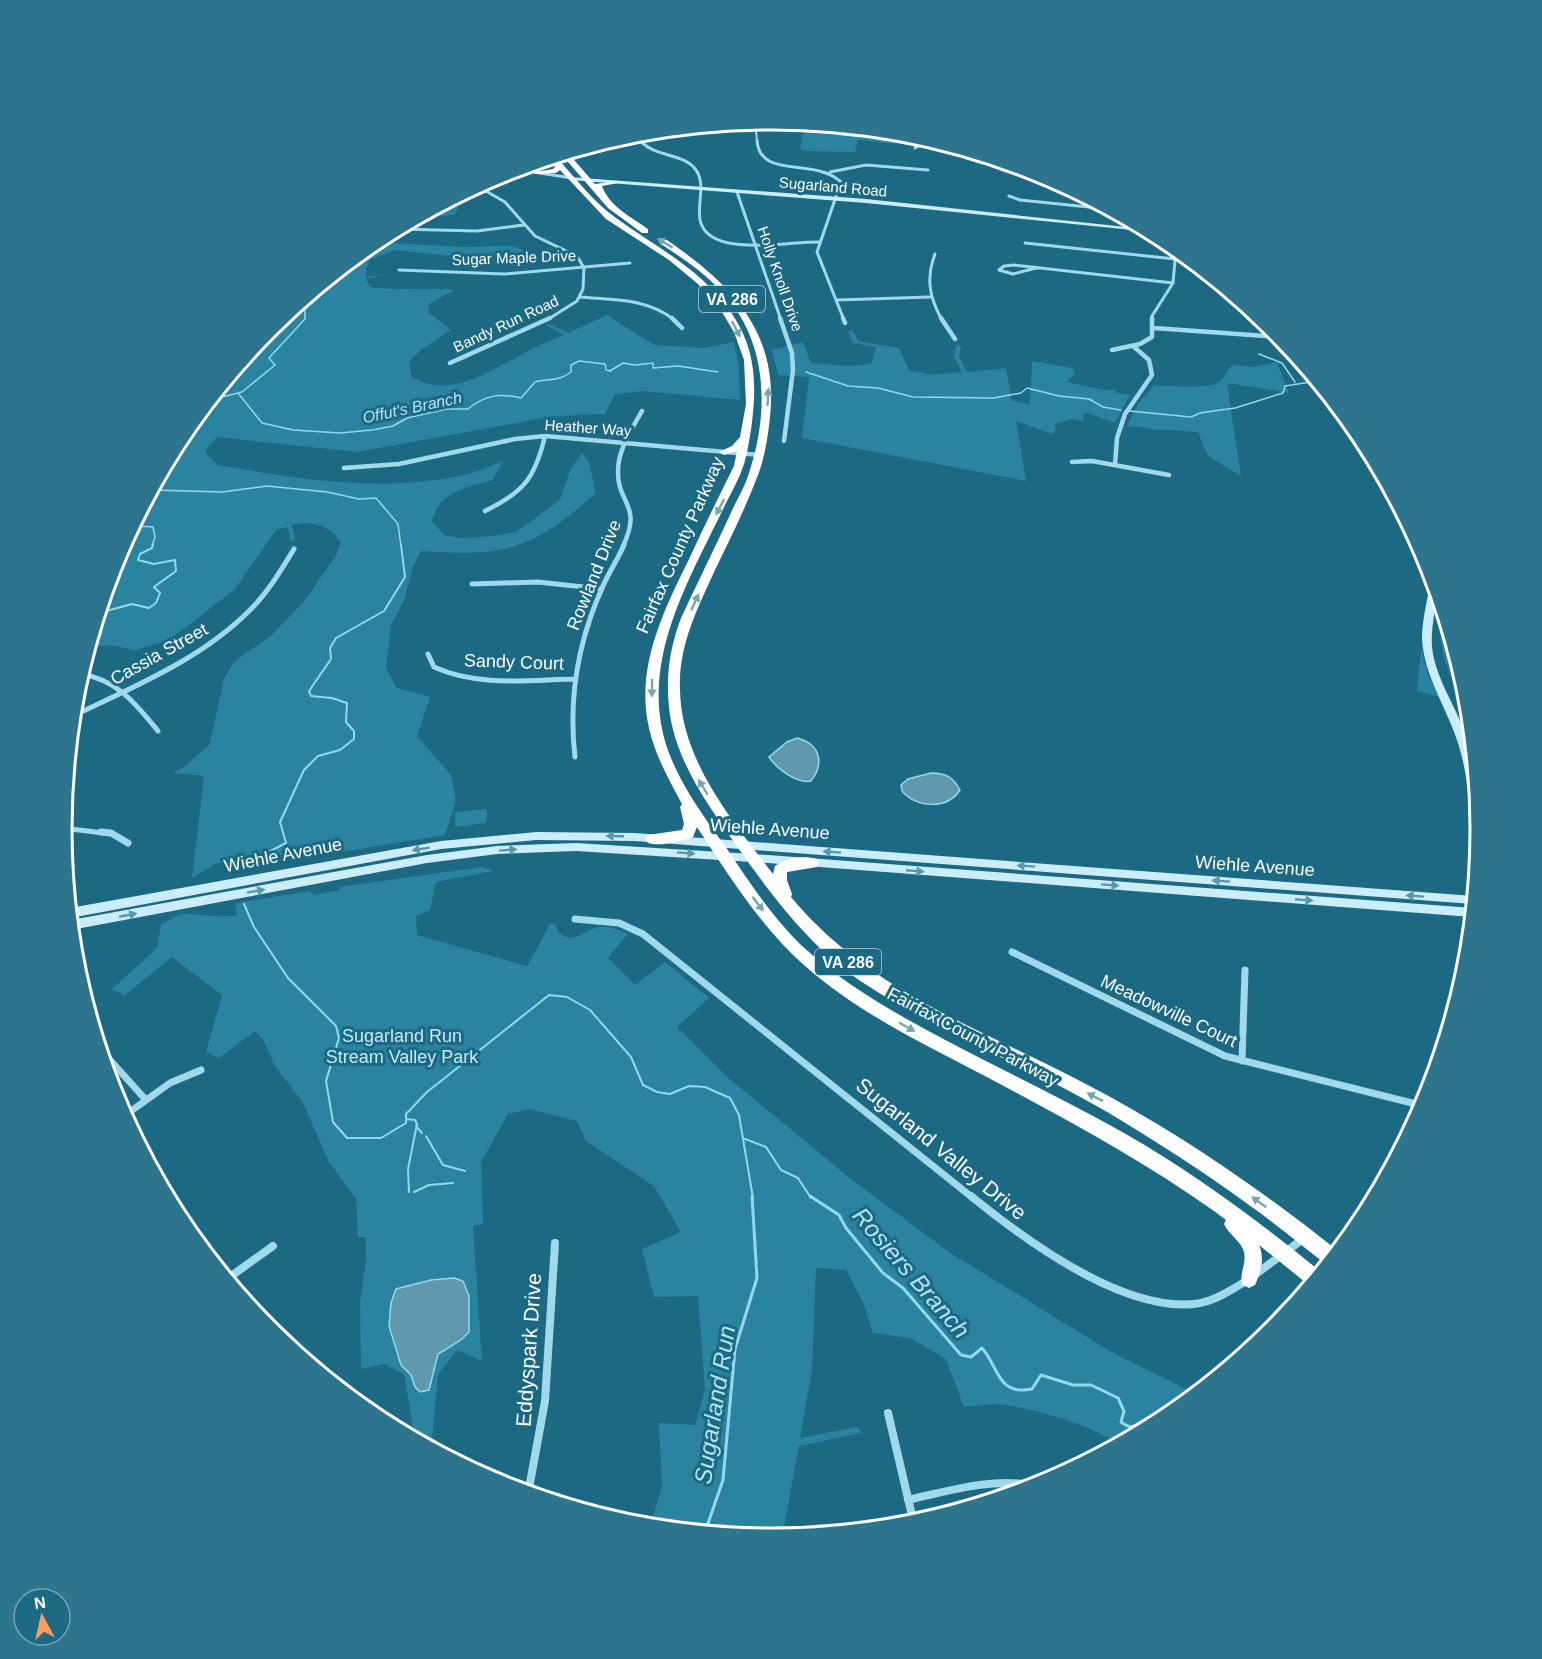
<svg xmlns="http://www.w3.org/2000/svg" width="1542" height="1659" viewBox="0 0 1542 1659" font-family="Helvetica,sans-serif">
<rect width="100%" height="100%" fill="#1b6982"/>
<path fill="#2a849f" d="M771 120 910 134 928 139C916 149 874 141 858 140L855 152 804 151 800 149 804 129 761 130 760 121Z
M452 199 458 208 455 215 419 217Z
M374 242 462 247 513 246 523 250 526 255 524 260 499 261 394 250 370 260 366 269V277L388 274 366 279 370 287C398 291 427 287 455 290L429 304 428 312 451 330 421 350 409 362 412 377C450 399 486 373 521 355 535 347 549 341 564 335L546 325 549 324 568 333 607 315 654 345 704 348 734 342 739 368 740 400 643 391 615 394 605 414 555 416 357 452 217 437 205 451 217 465C299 479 381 493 464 475 477 472 490 466 503 461L493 480C466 488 440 490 432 521L444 535 460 538 493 536 516 532 560 500 571 468 582 453 589 462 596 493C533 550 504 557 421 551L413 567 404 600 391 625 386 668 397 688 430 697 417 736 451 775 456 801 445 835 293 860V857L271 864 230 872 228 861 215 864 192 878 204 776 173 773 184 767 210 744 224 678 236 660 272 635 305 600 335 557 341 543C332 526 311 520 292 525L295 541 291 542 288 527 277 529 234 590 181 631 164 641 137 650 109 645 88 648 116 558 181 435 270 328Z
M853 330 858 341 899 348 909 370C916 373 923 371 929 375L962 372 954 357 956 345 961 346 959 356 967 372 1006 368 1012 401 1030 404 1032 361 1072 368 1075 374 1066 382 1105 390H1116V393L1130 395 1115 423 1087 413 1082 415 1084 422 1073 419 1055 424 1056 430 1052 434 1016 421 1026 481 802 438 809 377 778 375 772 350 803 342 811 363 848 366 871 364 876 347 853 343 848 331Z
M1277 362 1289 393 1227 383 1241 476 1208 456 1198 432C1185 432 1173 429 1160 430 1148 430 1139 425 1127 427L1137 405 1154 385C1167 386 1207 389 1217 383 1225 379 1227 370 1232 365L1254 367Z
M1444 616 1467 691 1470 719C1457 687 1440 663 1440 627H1443Z
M1421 648 1429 677 1440 697 1417 691Z
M487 809 486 823 455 827V812Z
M482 867 493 871 436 882 430 910 416 916 417 935 527 966 550 924H555C566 952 585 929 599 927 609 926 619 930 628 934L608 958 635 985 665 962 709 998 677 1027 725 1075 851 1179 949 1252 1113 1353 1196 1394 1165 1420 1119 1444C1092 1426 1039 1410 1007 1405 994 1403 978 1406 964 1407L946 1359 910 1338 873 1333 863 1303 846 1270 816 1268 812 1370 800 1438 857 1427 862 1433 799 1446 782 1538 771 1539 650 1527 662 1486 659 1423 695 1425 705 1390 698 1296 654 1297 642 1249 681 1232 654 1186 586 1141 577 1121 530 1109 508 1114 481 1162 483 1224 473 1226 482 1361 457 1350 438 1375 432 1439 433 1450 415 1440 404 1374 384 1364 361 1369 360 1303 366 1259V1237H358L356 1199 329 1162 302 1101 275 1066 263 1040 255 1031 219 1058 206 1052 222 995 172 957 124 996 120 992 111 990 157 948 161 924C169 922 175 915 183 914 201 913 219 919 237 915L235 903 310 891 314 895 339 890V887Z"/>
<path fill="#5f99ab" stroke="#92d9ed" stroke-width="1.5" d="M797 738C820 744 825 763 811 781 797 784 777 769 769 757L787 742Z
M931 773C946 773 953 777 960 790 947 810 917 808 902 791L901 785 908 779Z
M454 1278 463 1281 469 1296V1332L461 1340 438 1354 429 1390 420 1392 415 1387 411 1375 401 1365 389 1326 391 1303 396 1289 431 1280Z"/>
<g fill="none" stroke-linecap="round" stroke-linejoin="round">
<path stroke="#92d9ed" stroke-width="1.5" d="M1259 354 1282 363 1295 382
M806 372 848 386 878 388 913 397 994 398 1021 393 1027 388 1059 396 1089 399 1103 407 1121 410
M238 393 262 423 293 430 340 433 372 430 393 426 407 418 447 409H468C484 395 501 393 521 398L535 382C548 378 559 382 571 372V365L579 361 605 364 606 370 610 371 623 363 635 365 653 363V368L678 366 718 372
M210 400 242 392 275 365 269 358 305 319V298
M1130 411 1191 417 1200 413 1235 408 1283 393 1285 386 1317 381
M152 490 222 492 267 486 327 492 359 499 376 498 398 524 401 546
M135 521 136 526 153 527 155 537 152 546"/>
<path stroke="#92d9ed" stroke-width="2" d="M99 613 132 604 149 608 156 603 160 593 154 587 176 571 175 560 154 564 138 560 140 554 152 548 153 545
M242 870 255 859 286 843 280 822 304 770 318 756 340 750 354 739V731L346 722 347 703 332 698 311 696 309 691 331 659 330 648 336 638 384 611 405 577 401 545
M244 904 254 927 288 978 336 1026 339 1038 326 1081 333 1122 347 1138H381L406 1123V1114L427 1092 549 995 567 997 590 1010 631 1057 643 1085 657 1092 670 1094 689 1086 705 1087 730 1098 739 1115 753 1198
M406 1119 415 1120 417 1124 408 1169 409 1192
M416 1126 422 1133
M426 1136 443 1165 465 1171
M745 1139 766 1147 781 1170 798 1178 811 1198
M414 1192 429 1185 453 1183"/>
<path stroke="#92d9ed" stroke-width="3" d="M810 1196 839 1215 846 1228 883 1273 903 1288 961 1355 971 1357 982 1348C999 1367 997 1396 1032 1389L1041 1375 1073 1385H1091L1118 1398 1124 1411 1121 1422C1133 1431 1134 1425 1146 1419L1160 1422
M705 1532 723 1480 735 1349 757 1278 752 1196"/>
<path stroke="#9fd9ea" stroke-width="2" d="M755 122 757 141
M638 133 640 141
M929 141 931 140"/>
<path stroke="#9fd9ea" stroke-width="3" d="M640 140C654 158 683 152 696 170 706 184 697 204 700 220 708 259 790 241 819 242
M757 140C759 180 815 157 841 182L817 252 844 320
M915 148 931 140
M515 169 571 178
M830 172 866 165 928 170
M477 186 505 202 535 236 577 256 584 268 583 289 577 301 547 320
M737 192 781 320
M1009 196 1020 200 1108 209
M397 229 477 231 524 225
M1025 243 1175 259
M935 254C926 278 929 297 942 320
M1036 268 1013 274 999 270 1004 266 1014 265 1173 283
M399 270 504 274 630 263
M580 297C612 300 648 298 674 320
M837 300 930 297
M1152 320V316L1173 283 1176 249"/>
<path stroke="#9fd9ea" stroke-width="4.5" d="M672 318 682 328
M780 318 792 353 793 370 784 441
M843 318 845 323
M941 318 955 339
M1154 328 1280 337
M1112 350 1140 344 1152 337V318
M450 363 550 318
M1072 462 1092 461 1169 475
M1115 465 1117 438 1125 414 1152 375 1149 360 1133 346
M344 468 399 464 515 439 545 436 760 455
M485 511C524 492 535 478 545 436
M623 546C643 504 617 504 618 471 618 449 632 429 642 411"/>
<path stroke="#9fd9ea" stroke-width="5" d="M472 584 538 582 602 589
M428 654 434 667C478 687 527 680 574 679
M80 674C117 679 136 704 158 731
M73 716C135 686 202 659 251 609 269 591 281 570 294 549
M575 757C568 697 578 641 603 586 609 572 618 559 624 545
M62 828 112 834"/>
<path stroke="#9fd9ea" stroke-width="7" d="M101 832 111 833 128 843
M575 919 619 923 643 934 973 1198
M1012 952 1225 1056 1424 1106
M100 1049 146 1100
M1242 1061 1245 970
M124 1116 170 1083 201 1070"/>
<path stroke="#9fd9ea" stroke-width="8" d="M971 1196C1025 1240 1121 1311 1194 1304 1214 1302 1231 1290 1248 1280
M1256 1274 1303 1239
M227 1279 273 1246
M888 1413 914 1524
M528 1494 545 1401 555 1243
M908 1500C952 1490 993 1477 1038 1486"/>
<path fill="#cbedf8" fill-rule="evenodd" d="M569 177 866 199 1145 229 1152 232 866 203 571 180 569 179Z
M1434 581C1440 604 1428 628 1433 654 1438 681 1454 704 1464 730 1478 769 1482 815 1478 856L1474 855 1473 852C1471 815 1469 778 1458 743 1447 708 1424 676 1422 639 1422 620 1427 602 1430 584Z
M536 832 634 833 1474 896 1473 904 634 841 536 840 441 849 70 918V908L441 841Z
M576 843 768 855 1473 908 1472 917 768 863 576 851 497 854 427 863 71 930V920L427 855 497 846Z"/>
<path fill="#fff" fill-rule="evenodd" d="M568 153 595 184 618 181V183L602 186C609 206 631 217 648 229V233H642L608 208 562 155Z
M556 157C575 177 593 202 616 218 656 247 701 269 730 311 757 349 757 386 751 430 749 441 747 456 743 467 739 479 732 491 726 503 689 581 636 664 669 753 682 787 704 817 725 846 748 880 771 916 801 945 845 986 898 1015 951 1043 1008 1073 1067 1101 1124 1133 1194 1173 1259 1221 1321 1272L1310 1286 1259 1245C1265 1259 1261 1271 1255 1285L1249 1288 1243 1285C1238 1275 1247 1264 1244 1252 1241 1241 1229 1235 1224 1224L1226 1220 1214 1211C1140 1159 1062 1117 983 1075 922 1043 857 1012 805 966 761 927 729 876 697 827L693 837C679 841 662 847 648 843L646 839 648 835 682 830 684 824 680 807 682 804C669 780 655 755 649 728 635 667 664 610 690 557 704 527 719 496 734 466L737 451 724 455 719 452 732 446 740 437 746 404 744 360 734 332 722 312 698 284 669 260 606 219 560 170 556 173 535 174V172L553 169 555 167 550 159Z
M661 240H667C732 285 779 332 770 417 768 436 765 457 758 475 746 507 730 539 715 570 697 610 678 646 680 691 682 762 732 820 773 874L775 866C786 858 804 855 817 859L819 863 817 867 787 872V880L792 894 791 897C869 991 979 1028 1084 1083 1175 1130 1259 1188 1338 1251L1327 1265C1301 1245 1276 1224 1249 1205 1204 1172 1157 1142 1109 1113 1029 1066 940 1034 862 982 810 947 772 896 736 845 708 805 678 764 670 715 665 681 669 650 681 618 697 584 714 549 730 515 736 501 745 487 749 473 770 410 768 338 719 289 702 271 682 258 661 244Z"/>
</g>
<defs><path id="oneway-solid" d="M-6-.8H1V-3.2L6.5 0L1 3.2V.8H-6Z" transform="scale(1.5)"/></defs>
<g fill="#76a5b4">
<use href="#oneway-solid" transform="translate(665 243) rotate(-149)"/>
<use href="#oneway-solid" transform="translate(736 329) rotate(63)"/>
<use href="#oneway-solid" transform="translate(768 397) rotate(-87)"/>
<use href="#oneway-solid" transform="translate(720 507) rotate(117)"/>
<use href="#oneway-solid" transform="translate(695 602) rotate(-65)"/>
<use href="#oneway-solid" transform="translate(652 688) rotate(91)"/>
<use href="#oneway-solid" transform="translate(703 787) rotate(-121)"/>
<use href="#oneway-solid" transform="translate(758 904) rotate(53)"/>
<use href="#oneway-solid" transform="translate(907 1027) rotate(29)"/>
<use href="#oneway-solid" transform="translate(1095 1097) rotate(-153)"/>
<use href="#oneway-solid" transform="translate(1259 1202) rotate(-144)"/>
</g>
<g fill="#5997ab">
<use href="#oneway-solid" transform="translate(615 836) rotate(-178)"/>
<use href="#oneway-solid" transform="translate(421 849) rotate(171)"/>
<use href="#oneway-solid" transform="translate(508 850) rotate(-4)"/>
<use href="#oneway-solid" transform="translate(832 852) rotate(-176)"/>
<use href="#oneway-solid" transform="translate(686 853) rotate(4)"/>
<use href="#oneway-solid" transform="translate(1026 866) rotate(-176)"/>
<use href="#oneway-solid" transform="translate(915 871) rotate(5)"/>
<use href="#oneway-solid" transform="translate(1221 881) rotate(-176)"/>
<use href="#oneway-solid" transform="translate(1110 885) rotate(4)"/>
<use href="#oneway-solid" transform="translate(256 891) rotate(-10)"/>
<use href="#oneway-solid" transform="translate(1415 896) rotate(-176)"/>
<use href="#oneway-solid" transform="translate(1304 900) rotate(5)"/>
<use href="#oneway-solid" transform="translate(128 915) rotate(-11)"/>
</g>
<g text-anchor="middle" stroke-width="6" stroke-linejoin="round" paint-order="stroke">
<g font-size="15" fill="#fff" stroke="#1b6982">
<text transform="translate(833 187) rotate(5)" y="5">Sugarland Road</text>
<text transform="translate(514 258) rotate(-2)" y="5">Sugar Maple Drive</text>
<text transform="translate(780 279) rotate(71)" y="5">Holly Knoll Drive</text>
<text transform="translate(506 324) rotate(-25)" y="5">Bandy Run Road</text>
<text transform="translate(588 428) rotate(4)" y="5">Heather Way</text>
</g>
<g fill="#1b6982" stroke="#bbd2da" stroke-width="1.5">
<rect x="699" y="286" width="66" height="26" rx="4.5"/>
<rect x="815" y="949" width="66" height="26" rx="4.5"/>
</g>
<g font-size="16" font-weight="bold" fill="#fff">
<text x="732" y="305">VA 286</text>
<text x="848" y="968">VA 286</text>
</g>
<g font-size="16" font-style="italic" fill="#b2e5f3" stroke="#1b6982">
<text transform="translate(412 407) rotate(-12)" y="6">Offut's Branch</text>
</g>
<g font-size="18" fill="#fff" stroke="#1b6982">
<text transform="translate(680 545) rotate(-66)" y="6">Fairfax County Parkway</text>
<text transform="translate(594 575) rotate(-68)" y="6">Rowland Drive</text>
<text transform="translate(159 654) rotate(-29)" y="6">Cassia Street</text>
<text transform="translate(514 662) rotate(2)" y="6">Sandy Court</text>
<text transform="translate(770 829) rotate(4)" y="6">Wiehle Avenue</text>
<text transform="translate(283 855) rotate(-11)" y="6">Wiehle Avenue</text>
<text transform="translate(1255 866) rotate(4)" y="6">Wiehle Avenue</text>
<text transform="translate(1169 1011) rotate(25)" y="6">Meadowville Court</text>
<text transform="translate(973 1037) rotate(28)" y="6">Fairfax County Parkway</text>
</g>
<g font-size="18" fill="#c4ecf8" stroke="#1b6982">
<text x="402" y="1042">Sugarland Run<tspan x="402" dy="21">Stream Valley Park</tspan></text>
</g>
<g font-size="21" fill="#fff" stroke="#1b6982">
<text transform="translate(941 1149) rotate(39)" y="7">Sugarland Valley Drive</text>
<text transform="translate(529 1350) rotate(-86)" y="7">Eddyspark Drive</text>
</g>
<g font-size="24" font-style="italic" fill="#b2e5f3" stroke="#1b6982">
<text transform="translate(911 1273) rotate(49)" y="8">Rosiers Branch</text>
<text transform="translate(715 1405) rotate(-81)" y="8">Sugarland Run</text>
</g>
</g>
<path d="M0 0H1542V1659H0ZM72 829a699 699 0 1 1 1398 0a699 699 0 1 1-1398 0Z" fill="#2d758c" fill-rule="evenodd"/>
<path fill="none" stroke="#fff" stroke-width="3" d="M72 829a699 699 0 1 1 1398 0a699 699 0 1 1-1398 0Z"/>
<g transform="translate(42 1617) rotate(352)"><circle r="28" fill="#1b6982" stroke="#76a5b4" stroke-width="1.5"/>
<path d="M0-4.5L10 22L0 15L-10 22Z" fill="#fc9a5b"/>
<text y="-9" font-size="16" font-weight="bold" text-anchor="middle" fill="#ffffff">N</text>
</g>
</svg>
